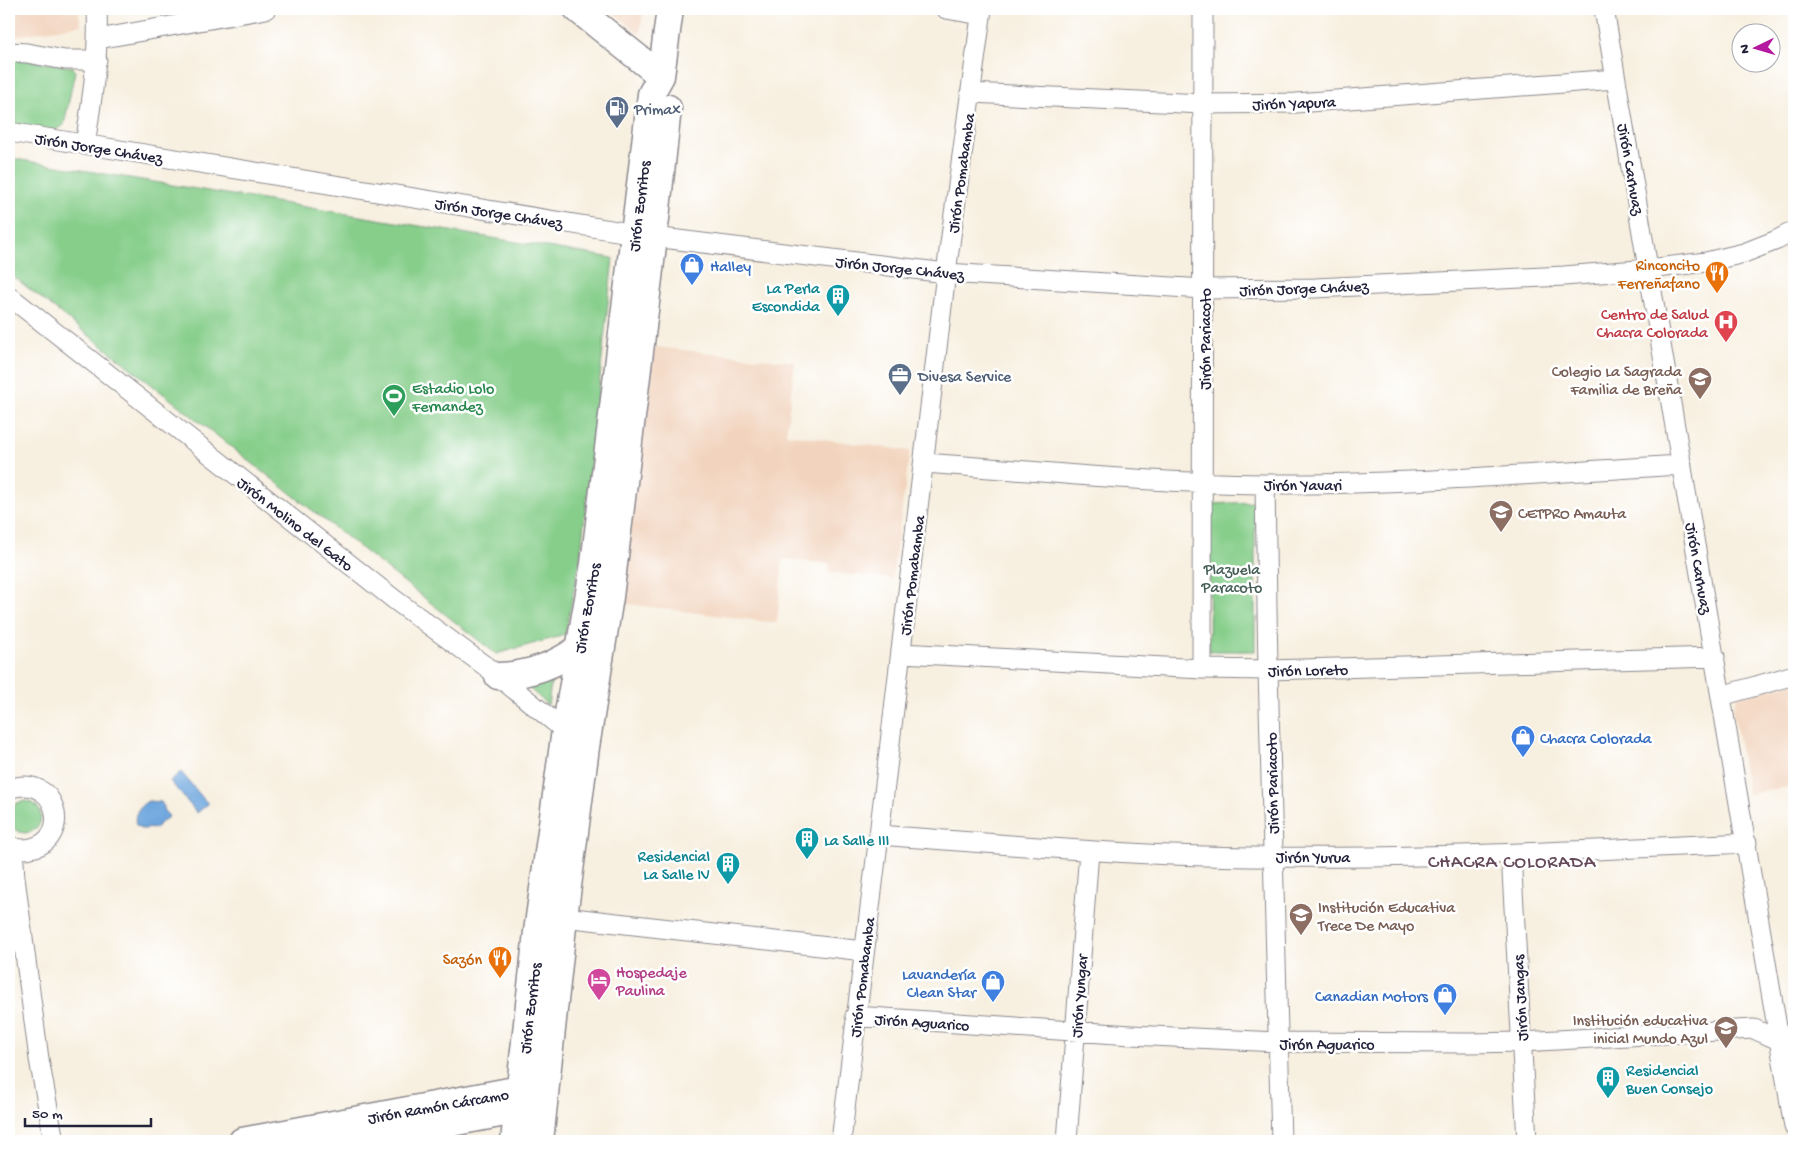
<svg xmlns="http://www.w3.org/2000/svg" width="1803" height="1150" viewBox="0 0 1803 1150" font-family="'Gochi Hand',sans-serif">
<rect width="100%" height="100%" fill="#fff"/>
<filter id="ink" filterUnits="userSpaceOnUse"><feTurbulence type="fractalNoise" baseFrequency=".02" numOctaves="2"/><feDisplacementMap in="SourceGraphic" scale="10" xChannelSelector="R" yChannelSelector="G"/><feConvolveMatrix kernelMatrix="1 2 1 2 8 2 1 2 1" color-interpolation-filters="sRGB"/></filter>
<filter id="wash" filterUnits="userSpaceOnUse"><feTurbulence type="fractalNoise" baseFrequency=".0096" numOctaves="4" result="noise"/><feDisplacementMap in="SourceGraphic" scale="20" xChannelSelector="R" yChannelSelector="G"/><feGaussianBlur stdDeviation="1.12" result="paint"/><feColorMatrix in="noise" values="0 0 0 0 0 0 0 0 0 0 0 0 0 0 0 0 0 1.4 0 .05"/><feComposite in="paint" operator="in"/></filter>
<g filter="url(#wash)">
<rect width="100%" height="100%" fill="#f7efdf"/>
<path fill="#f2d4be" d="M9 9H78L81 25 9 37Z
M609 9H643L640 34Z
M655 347 795 362 786 434 910 451 892 579 829 572 830 564 783 559 777 623 620 603Z
M1794 683V786L1748 794 1733 709 1737 697Z"/>
<path fill="#86ce8a" stroke="#547862" d="M9 58 73 67 75 71 64 125C49 138 26 129 9 126Z
M9 158 613 258 580 560 565 635 496 654 9 273Z
M1255 502V651H1209L1210 504Z
M553 670 548 705 523 683Z
M9 817a16 16 0 1 1 32 0a16 16 0 1 1-32 0Z"/>
<path fill="#6fa7de" stroke="#48648c" d="M181 772 208 804 197 813 170 781Z
M148 801 161 802 164 807V811L169 816 155 828 142 829 136 825C133 815 139 806 148 801Z"/>
</g>
<g filter="url(#ink)">
<g fill="none" stroke-linecap="round" stroke-linejoin="round">
<defs>
<path id="street" d="M946 9 981 15
M1604 9 1794 1127
M98 39 266 9
M9 52 27 53 65 60H97
M970 93 1203 104 1296 103 1616 79
M9 132 654 237 946 273 1204 289 1315 288 1564 276 1649 269 1706 262 1744 253 1777 240 1794 231
M85 145C92 100 99 55 97 9
M9 296 395 600 488 668 573 737
M924 463C1037 471 1150 483 1263 484 1403 485 1542 473 1682 465
M1265 484 1268 670 1281 1141
M901 653 1202 669 1268 670 1715 657
M1202 669 1203 9
M1721 696 1794 675
M9 789C58 771 73 840 31 848 23 850 16 849 9 845
M879 835C977 842 1074 851 1171 855 1363 862 1555 852 1747 843
M13 847 15 878 39 1059 54 1141
M1511 854 1527 1141
M564 917 864 951
M855 1016 1131 1035 1279 1042 1470 1043 1521 1042 1754 1029 1794 1047
M841 1141 879 835 946 273 982 9
M1067 1141 1089 851"/>
<path id="secondary" d="M577 9 661 76
M498 676C529 675 555 666 580 647
M242 1141 536 1086
M353 1141 533 1108
M514 1141 537 932 565 730 594 564 651 94 661 76 670 9
M540 1141 564 917 586 747 610 597 654 237 668 108"/>
</defs>
<use href="#street" stroke="#8c888d" stroke-width="21"/>
<use href="#secondary" stroke="#8c888d" stroke-width="29"/>
<use href="#street" stroke="#fff" stroke-width="19"/>
<use href="#secondary" stroke="#fff" stroke-width="26"/>
</g>
</g>
<defs>
<symbol id="fuel-pin" viewBox="-11 -11 22 30"><path d="M0 17L-7.5 6A9.5 9.5 0 1 1 7.5 6Z" fill="#5c6f8a" stroke="#fff"/><path d="M-5.5-6h7V0h2V4h1.3V-2.5L3-4.5l.8-.8L6-3V5H2.5V1h-1V6h-7ZM-4.2-4.7v3.2H.2V-4.7Z" fill="#fff"/></symbol>
<symbol id="shop-pin" viewBox="-11 -11 22 30"><path d="M0 17L-7.5 6A9.5 9.5 0 1 1 7.5 6Z" fill="#3f7fe0" stroke="#fff"/><path d="M-5-2.5h2.3a2.7 3.5 0 0 1 5.4 0H5L5.5 6h-11ZM-1.5-2.5h3a1.5 2.3 0 0 0-3 0Z" fill="#fff"/></symbol>
<symbol id="restaurant-pin" viewBox="-11 -11 22 30"><path d="M0 17L-7.5 6A9.5 9.5 0 1 1 7.5 6Z" fill="#e8710a" stroke="#fff"/><path d="M-5-6h1v4h1v-4h1v4h1v-4h1v5L-1.5 .5V6h-2V.5L-5-1ZM5-6V6H3V1.5H1.5Q1.5-4 5-6Z" fill="#fff"/></symbol>
<symbol id="building-pin" viewBox="-11 -11 22 30"><path d="M0 17L-7.5 6A9.5 9.5 0 1 1 7.5 6Z" fill="#0f9aa8" stroke="#fff"/><path d="M-4-6H4V6H1V3H-1V6H-4ZM-2.5-4.3h1.7v1.8h-1.7ZM.8-4.3h1.7v1.8H.8ZM-2.5-1h1.7V.8h-1.7ZM.8-1h1.7V.8H.8Z" fill="#fff"/></symbol>
<symbol id="hospital-pin" viewBox="-11 -11 22 30"><path d="M0 17L-7.5 6A9.5 9.5 0 1 1 7.5 6Z" fill="#e0444e" stroke="#fff"/><path d="M-5-5h3v3.5h4V-5h3V5h-3V1.5h-4V5h-3Z" fill="#fff"/></symbol>
<symbol id="office-pin" viewBox="-11 -11 22 30"><path d="M0 17L-7.5 6A9.5 9.5 0 1 1 7.5 6Z" fill="#5c6f8a" stroke="#fff"/><path d="M-6-3h4V-5.5h4V-3h4V5H-6ZM-1-4.5V-3h2v-1.5ZM-6 0V1H6V0Z" fill="#fff"/></symbol>
<symbol id="school-pin" viewBox="-11 -11 22 30"><path d="M0 17L-7.5 6A9.5 9.5 0 1 1 7.5 6Z" fill="#8d6e63" stroke="#fff"/><path d="M0-5L7-2L0 1L-7-2ZM-4 1L0 2.5L4 1V4Q0 6-4 4Z" fill="#fff"/></symbol>
<symbol id="stadium-pin" viewBox="-11 -11 22 30"><path d="M0 17L-7.5 6A9.5 9.5 0 1 1 7.5 6Z" fill="#2e9e5b" stroke="#fff"/><path d="M0-5a6.5 5 0 1 0 0 10a6.5 5 0 1 0 0-10ZM-3.5-1.8h7v3.6h-7Z" fill="#fff"/></symbol>
<symbol id="university-pin" viewBox="-11 -11 22 30"><path d="M0 17L-7.5 6A9.5 9.5 0 1 1 7.5 6Z" fill="#8d6e63" stroke="#fff"/><path d="M0-5L7-2L0 1L-7-2ZM-4 1L0 2.5L4 1V4Q0 6-4 4Z" fill="#fff"/></symbol>
<symbol id="hotel-pin" viewBox="-11 -11 22 30"><path d="M0 17L-7.5 6A9.5 9.5 0 1 1 7.5 6Z" fill="#d1479c" stroke="#fff"/><path d="M-6-4.5h1.5V1H6V5H4.5V3h-9V5H-6ZM-4 0a1.8 1.8 0 1 1 3.6 0ZM.5 0V-2.5h3Q6-2.5 6 0Z" fill="#fff"/></symbol>
</defs>
<g fill-rule="evenodd">
<use href="#fuel-pin" x="603" y="94" width="28" height="38"/>
<use href="#shop-pin" x="678" y="251" width="28" height="38"/>
<use href="#restaurant-pin" x="1703" y="259" width="28" height="38"/>
<use href="#building-pin" x="824" y="282" width="28" height="38"/>
<use href="#hospital-pin" x="1712" y="308" width="28" height="38"/>
<use href="#office-pin" x="886" y="361" width="28" height="38"/>
<use href="#school-pin" x="1686" y="365" width="28" height="38"/>
<use href="#stadium-pin" x="380" y="382" width="28" height="38"/>
<use href="#university-pin" x="1487" y="498" width="28" height="38"/>
<use href="#shop-pin" x="1509" y="723" width="28" height="38"/>
<use href="#building-pin" x="793" y="825" width="28" height="38"/>
<use href="#building-pin" x="714" y="850" width="28" height="38"/>
<use href="#school-pin" x="1287" y="901" width="28" height="38"/>
<use href="#restaurant-pin" x="486" y="944" width="28" height="38"/>
<use href="#hotel-pin" x="585" y="966" width="28" height="38"/>
<use href="#shop-pin" x="979" y="968" width="28" height="38"/>
<use href="#shop-pin" x="1431" y="981" width="28" height="38"/>
<use href="#school-pin" x="1712" y="1014" width="28" height="38"/>
<use href="#building-pin" x="1594" y="1064" width="28" height="38"/>
</g>
<g text-anchor="middle" stroke-width="5" stroke-linejoin="round" paint-order="stroke">
<g font-size="16" fill="#22223b" stroke="#fff">
<text transform="translate(1294 102) rotate(-2)" y="6">Jirón Yapura</text>
<text transform="translate(99 147) rotate(9)" y="6">Jirón Jorge Chávez</text>
<text transform="translate(1632 169) rotate(80)" y="6">Jirón Carhuaz</text>
<text transform="translate(960 173) rotate(-82)" y="6">Jirón Pomabamba</text>
<text transform="translate(638 206) rotate(-83)" y="6">Jirón Zorritos</text>
<text transform="translate(499 212) rotate(9)" y="6">Jirón Jorge Chávez</text>
<text transform="translate(900 267) rotate(6)" y="6">Jirón Jorge Chávez</text>
<text transform="translate(1304 287) rotate(-2)" y="6">Jirón Jorge Chávez</text>
<text transform="translate(1204 339) rotate(-90)" y="6">Jirón Pariacoto</text>
<text x="1303" y="490">Jirón Yavari</text>
<text transform="translate(296 523) rotate(38)" y="6">Jirón Molino del Gato</text>
<text transform="translate(1700 568) rotate(80)" y="6">Jirón Carhuaz</text>
<text transform="translate(911 575) rotate(-83)" y="6">Jirón Pomabamba</text>
<text transform="translate(586 608) rotate(-80)" y="6">Jirón Zorritos</text>
<text transform="translate(1308 669) rotate(-1)" y="6">Jirón Loreto</text>
<text transform="translate(1271 783) rotate(-91)" y="6">Jirón Pariacoto</text>
<text x="1313" y="862">Jirón Yurua</text>
<text transform="translate(861 977) rotate(-83)" y="6">Jirón Pomabamba</text>
<text transform="translate(1078 996) rotate(-86)" y="6">Jirón Yungar</text>
<text transform="translate(1519 998) rotate(-93)" y="6">Jirón Jangas</text>
<text transform="translate(529 1008) rotate(-83)" y="6">Jirón Zorritos</text>
<text transform="translate(922 1021) rotate(4)" y="6">Jirón Aguarico</text>
<text x="1327" y="1049">Jirón Aguarico</text>
<text transform="translate(438 1105) rotate(-10)" y="6">Jirón Ramón Cárcamo</text>
</g>
<g font-size="16" fill="#4e5e75" stroke="#fff" text-anchor="start">
<text x="634" y="114">Primax</text>
<text x="918" y="381">Divesa Service</text>
</g>
<g font-size="16" fill="#c56008" stroke="#fff" text-anchor="end">
<text x="1700" y="270">Rinconcito<tspan x="1700" dy="18">Ferreñafano</tspan></text>
<text x="482" y="964">Sazón</text>
</g>
<g font-size="16" fill="#366cbe" stroke="#fff" text-anchor="start">
<text x="710" y="271">Halley</text>
<text x="1540" y="743">Chacra Colorada</text>
<text x="976" y="979" text-anchor="end">Lavandería<tspan x="976" dy="18">Clean Star</tspan></text>
<text x="1428" y="1001" text-anchor="end">Canadian Motors</text>
</g>
<g font-size="16" fill="#0d838f" stroke="#fff" text-anchor="end">
<text x="820" y="293">La Perla<tspan x="820" dy="18">Escondida</tspan></text>
<text x="824" y="845" text-anchor="start">La Salle III</text>
<text x="710" y="861">Residencial<tspan x="710" dy="18">La Salle IV</tspan></text>
<text x="1626" y="1075" text-anchor="start">Residencial<tspan x="1626" dy="18">Buen Consejo</tspan></text>
</g>
<g font-size="16" fill="#be3a42" stroke="#fff" text-anchor="end">
<text x="1708" y="319">Centro de Salud<tspan x="1708" dy="18">Chacra Colorada</tspan></text>
</g>
<g font-size="16" fill="#785e54" stroke="#fff" text-anchor="end">
<text x="1682" y="376">Colegio La Sagrada<tspan x="1682" dy="18">Familia de Breña</tspan></text>
<text x="1518" y="518" text-anchor="start">CETPRO Amauta</text>
<text x="1318" y="912" text-anchor="start">Institución Educativa<tspan x="1318" dy="18">Trece De Mayo</tspan></text>
<text x="1708" y="1025">Institución educativa<tspan x="1708" dy="18">inicial Mundo Azul</tspan></text>
</g>
<g font-size="16" fill="#27864d" stroke="#fff" text-anchor="start">
<text x="412" y="393">Estadio Lolo<tspan x="412" dy="18">Fernandez</tspan></text>
</g>
<g font-size="16" fill="#455e57" stroke="#fff">
<text x="1232" y="574">Plazuela<tspan x="1232" dy="18">Paracoto</tspan></text>
</g>
<g font-size="16" fill="#b23c85" stroke="#fff" text-anchor="start">
<text x="616" y="977">Hospedaje<tspan x="616" dy="18">Paulina</tspan></text>
</g>
<g font-size="19" letter-spacing="1" fill="#654b59" stroke="#fff">
<text x="1512" y="867">CHACRA COLORADA</text>
</g>
</g>
<rect width="1803" height="1150" fill="none" stroke="#fff" stroke-width="30"/>
<g transform="translate(1756 48) rotate(265)"><circle r="24" fill="#ffffff" stroke="#a7a7b1"/>
<path d="M0-4L9 19L0 12L-9 19Z" fill="#b5179e"/>
<text y="-8" font-size="14" font-weight="bold" text-anchor="middle" fill="#22223b">N</text>
</g>
<path d="M25 1118v8h126v-8" fill="none" stroke="#22223b" stroke-width="2.5"/>
<text x="32" y="1118" font-size="15" fill="#22223b" stroke="#ffffff" stroke-width="4" paint-order="stroke">50 m</text>
</svg>
